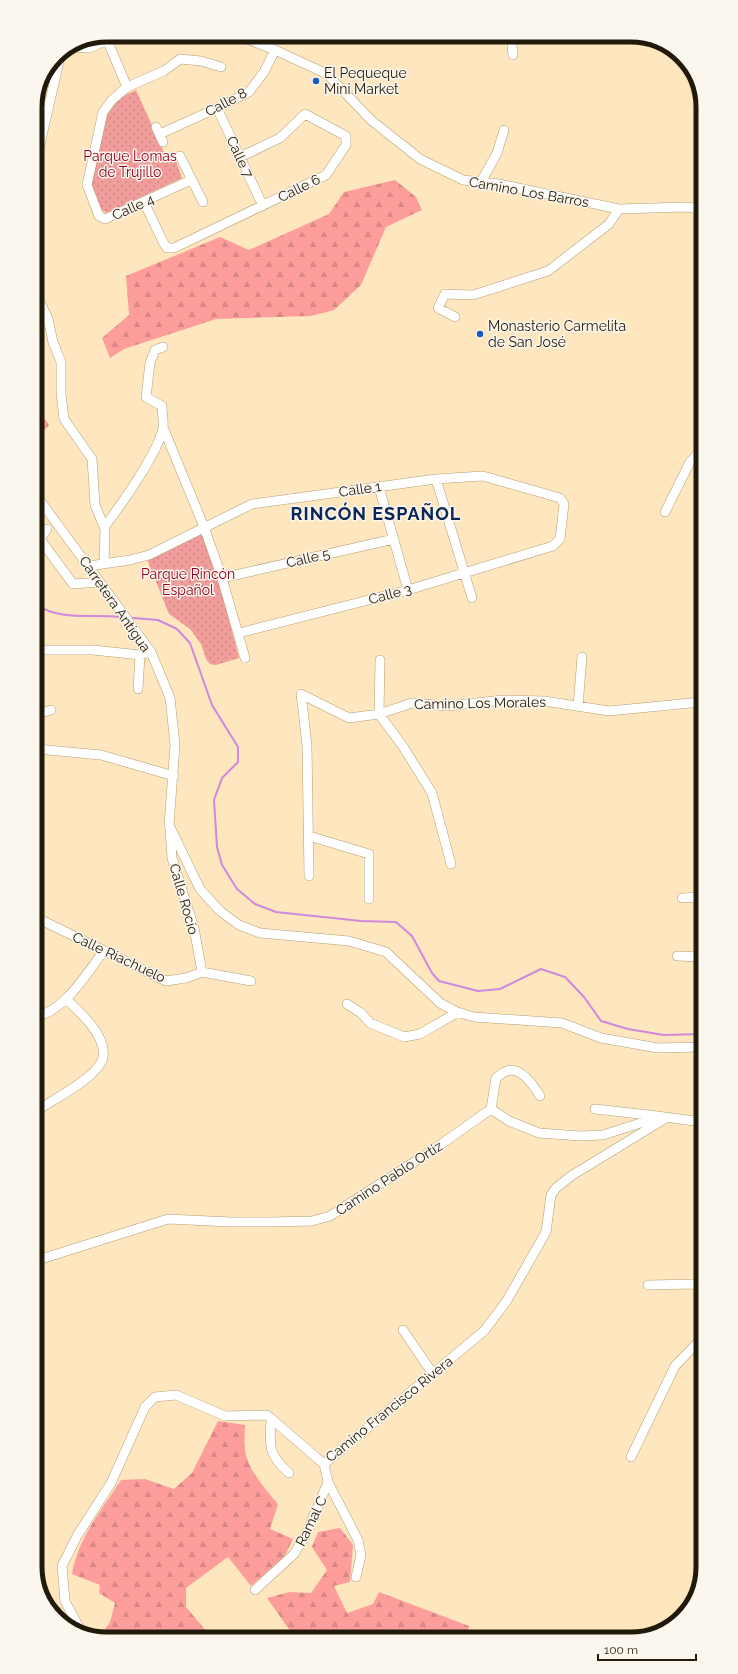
<svg xmlns="http://www.w3.org/2000/svg" width="738" height="1674" viewBox="0 0 738 1674" font-family="Raleway,sans-serif">
<defs>
<pattern id="forest-firs" width="22" height="20" patternUnits="userSpaceOnUse"><rect width="22" height="20" fill="#fd9e9c"/><path d="M5 1l3.5 6h-7zM16 11l3.5 6h-7z" fill="#d98885"/></pattern>
<pattern id="park-dots" width="8" height="8" patternUnits="userSpaceOnUse"><rect width="8" height="8" fill="#f19d9b"/><path d="M2 2h.1M6 6h.1" fill="none" stroke="#ce8784" stroke-width="1.8" stroke-linecap="round"/></pattern>
</defs>
<rect width="100%" height="100%" fill="#fee6be"/>
<path fill="url(#forest-firs)" d="M683 62 699 84V116H698Z
M395 180 416 197 422 210 386 227 361 285 334 310 311 316 216 319 124 349 110 358 102 338 129 315 126 276 220 237 249 250 329 214 344 192Z
M36 406 49 425 36 440Z
M218 1421 245 1425C245 1433 244 1442 245 1450 248 1470 265 1489 278 1504L270 1529 293 1539 284 1557 251 1586 228 1557 186 1588V1607L212 1638H99L110 1622 115 1603 99 1593 100 1585 72 1574C78 1538 102 1509 121 1480L145 1479 174 1489 192 1473Z
M340 1528 353 1545 350 1582 334 1586 347 1613 373 1604 379 1592 469 1626 467 1636 295 1638 267 1598 289 1592 311 1593 327 1570 312 1547 318 1532Z"/>
<path fill="url(#park-dots)" d="M136 90 168 161 175 158 182 178 107 213 101 210 91 186 105 116 115 100Z
M199 534 204 536 218 578 239 658 216 665 210 664 206 659 201 644 190 629 169 614 147 559Z"/>
<g fill="none" stroke-linecap="round" stroke-linejoin="round">
<path stroke="#cf88de" stroke-width="2" d="M36 604C58 621 92 614 119 617
M133 618 158 620 177 629 190 643 212 705 238 747V762L222 778 214 800 217 847 222 865 237 889 255 904 276 912 361 921 396 922 412 936 432 973 439 981 478 991 500 989 541 969 565 977 584 997 601 1021 628 1029 664 1035 702 1034"/>
<defs>
<path id="minor" d="M237 35 275 50 327 74 371 120 420 159 463 180 499 184 619 209 687 207 699 209
M511 35 513 55
M108 42 127 87
M70 47 89 48 120 35
M217 108 263 206
M156 127 163 142
M160 134 217 108 249 92 264 72 275 50
M180 156 203 202
M35 166 61 53
M191 180 105 219 99 216 87 185 103 112 112 100 127 87 164 71 180 59 201 61 221 67
M481 182 497 153 504 130
M144 202 163 242 167 248H174L326 175 346 145V136L305 114 280 138 240 157
M36 294 48 319 53 342 61 362V393L64 419 92 459 95 505 105 529 104 564
M455 317 438 308 445 294 473 295 548 271 609 224 619 209
M163 427 204 527 222 578 245 658
M436 479 472 598
M379 487 408 590
M36 495 151 652 170 698 175 745 169 825 200 889 220 911 239 925 260 933 349 941 386 952 440 1003 457 1012 474 1017 562 1023 601 1038 658 1048 702 1047
M665 512 690 462 700 451
M105 526C121 505 158 453 163 428 164 421 162 413 162 406L146 397 150 363 155 350 163 347
M47 529 40 539 73 584 100 582
M89 566 130 560 149 555 252 504 436 479 483 476 560 498 564 504 560 539 553 546 408 590 239 633
M222 578 394 539
M37 650H93L140 655 151 652
M380 660 379 714 402 745 432 793 451 864
M138 689 140 655
M578 706 582 657
M37 714 51 710
M37 749 101 755 174 776
M170 830 172 858 194 928 202 972
M309 836 369 854V899
M309 876 307 745 301 694 349 718 379 714 412 703 447 706 503 700 544 701 609 711 701 702
M682 898 701 897
M37 918 166 981 186 978 202 972
M677 956 701 957
M202 972 251 981
M347 1004 361 1013 370 1023 404 1037 420 1034 458 1012
M37 1017C67 1008 86 974 104 951
M491 1109 509 1121 539 1133 580 1136 603 1135 653 1119 657 1116 702 1122
M491 1109 496 1078C499 1076 503 1072 507 1071 521 1066 534 1086 540 1096
M595 1109 657 1116
M38 1110C54 1099 100 1076 103 1057 107 1036 79 1011 66 999
M38 1260 168 1219 231 1222H271L312 1221 330 1216 433 1150 491 1109
M648 1285 695 1284 702 1287
M403 1330 433 1374
M271 1420C269 1445 269 1456 289 1473
M631 1457 675 1366 702 1338
M324 1464 484 1331 506 1302 546 1232 551 1195 556 1188 571 1176 666 1118
M324 1464 328 1482 358 1540 361 1555 356 1577
M255 1590 294 1554 305 1537 328 1482
M81 1631 65 1601 62 1566 77 1536 111 1483 145 1407 155 1397 176 1395 225 1416 267 1415 324 1464"/>
</defs>
<use href="#minor" stroke="#b49e77" stroke-width="10"/>
<use href="#minor" stroke="#fff" stroke-width="9"/>
</g>
<g fill="#1a58c4" stroke="#fbf6ee" stroke-width="1.5">
<circle cx="316" cy="81" r="4"/>
<circle cx="480" cy="334" r="4"/>
</g>
<g text-anchor="middle" stroke-width="3" stroke-linejoin="round" paint-order="stroke">
<g font-size="14" fill="#211909" stroke="#fbf6ee" text-anchor="start">
<text x="324" y="78">El Pequeque<tspan x="324" dy="16">Mini Market</tspan></text>
<text x="488" y="331">Monasterio Carmelita<tspan x="488" dy="16">de San José</tspan></text>
</g>
<g font-size="14" fill="#211909" stroke="#fbf6ee">
<text transform="translate(226 102) rotate(-28)" y="5">Calle 8</text>
<text transform="translate(240 157) rotate(65)" y="5">Calle 7</text>
<text transform="translate(299 188) rotate(-26)" y="5">Calle 6</text>
<text transform="translate(529 192) rotate(10)" y="5">Camino Los Barros</text>
<text transform="translate(133 207) rotate(-24)" y="5">Calle 4</text>
<text transform="translate(360 489) rotate(-8)" y="5">Calle 1</text>
<text transform="translate(308 558) rotate(-13)" y="5">Calle 5</text>
<text transform="translate(390 594) rotate(-15)" y="5">Calle 3</text>
<text transform="translate(115 604) rotate(55)" y="5">Carretera Antigua</text>
<text transform="translate(480 703) rotate(-1)" y="5">Camino Los Morales</text>
<text transform="translate(184 899) rotate(74)" y="5">Calle Rocío</text>
<text transform="translate(119 957) rotate(25)" y="5">Calle Riachuelo</text>
<text transform="translate(389 1178) rotate(-33)" y="5">Camino Pablo Ortiz</text>
<text transform="translate(389 1409) rotate(-39)" y="5">Camino Francisco Rivera</text>
<text transform="translate(311 1521) rotate(-64)" y="5">Ramal C</text>
</g>
<g font-size="14" fill="#970021" stroke="#fbf6ee">
<text x="130" y="161">Parque Lomas<tspan x="130" dy="16">de Trujillo</tspan></text>
<text x="188" y="579">Parque Rincón<tspan x="188" dy="16">Español</tspan></text>
</g>
<g font-size="18" font-weight="bold" letter-spacing="1" fill="#0a275b" stroke="#fbf6ee">
<text x="376" y="520">RINCÓN ESPAÑOL</text>
</g>
</g>
<path d="M0 0H738V1674H0ZM107 42H631A65 65 0 0 1 696 107V1567A65 65 0 0 1 631 1632H107A65 65 0 0 1 42 1567V107A65 65 0 0 1 107 42Z" fill="#fbf6ee" fill-rule="evenodd"/>
<path fill="none" stroke="#211909" stroke-width="5" d="M107 42H631A65 65 0 0 1 696 107V1567A65 65 0 0 1 631 1632H107A65 65 0 0 1 42 1567V107A65 65 0 0 1 107 42Z"/>
<path d="M598 1654v6h98v-6" fill="none" stroke="#211909" stroke-width="2"/>
<text x="604" y="1654" font-size="12" fill="#211909" stroke="#fbf6ee" stroke-width="3" paint-order="stroke">100 m</text>
</svg>
